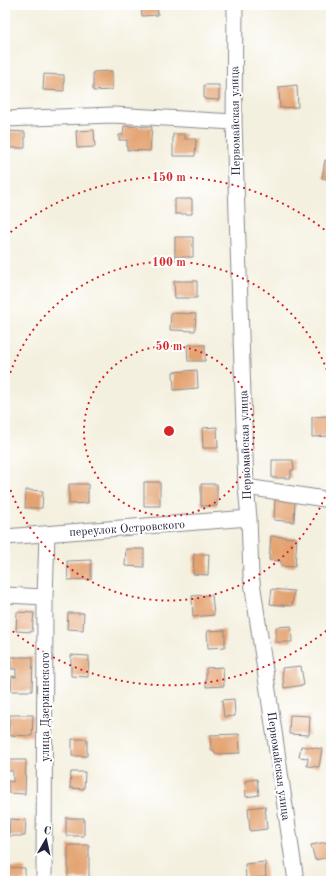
<svg xmlns="http://www.w3.org/2000/svg" width="336" height="886" viewBox="0 0 336 886" font-family="'Old Standard TT',serif">
<rect width="100%" height="100%" fill="#fff"/>
<filter id="ink" filterUnits="userSpaceOnUse"><feTurbulence type="fractalNoise" baseFrequency=".025" numOctaves="2"/><feDisplacementMap in="SourceGraphic" scale="8" xChannelSelector="R" yChannelSelector="G"/><feConvolveMatrix kernelMatrix="1 2 1 2 8 2 1 2 1" color-interpolation-filters="sRGB"/></filter>
<filter id="wash" filterUnits="userSpaceOnUse"><feTurbulence type="fractalNoise" baseFrequency=".012" numOctaves="4" result="noise"/><feDisplacementMap in="SourceGraphic" scale="16" xChannelSelector="R" yChannelSelector="G"/><feGaussianBlur stdDeviation="0.9" result="paint"/><feColorMatrix in="noise" values="0 0 0 0 0 0 0 0 0 0 0 0 0 0 0 0 0 1.4 0 .05"/><feComposite in="paint" operator="in"/></filter>
<g filter="url(#wash)">
<rect width="100%" height="100%" fill="#f4f0df"/>
<g id="blocks">
<path fill="#e3a270" d="M141 5H157L158 15 142 16Z
M112 71V90L93 91V72Z
M44 74 64 75V91L43 90Z
M204 85H219V100L204 99Z
M297 85 298 107 280 108 279 87Z
M124 126 152 127 150 151 127 150V140H119V135H123Z
M94 130 95 147 77 148 76 131Z
M8 131 25 132V148H7Z
M173 134H185V139H196L195 156H173Z
M325 160 331 161V180L322 178Z
M175 199H192V214H175Z
M175 237H193V257H175Z
M174 281H197V298H175Z
M171 313 196 314 195 331 170 330Z
M187 345H205V361H188Z
M197 370 198 388 174 390 173 372Z
M329 416V436L312 437V417Z
M217 427 218 448H203L202 428Z
M272 460H293L294 470H291V478H272Z
M144 482H160V506H144Z
M69 484H88V503L69 504Z
M201 484H217V506H201Z
M26 490 43 491 42 508H25Z
M275 499 295 500 294 522 274 520Z
M271 536 297 538 295 567 281 566V561L269 560Z
M126 549H144V567L125 566Z
M194 554H209L208 575 193 574Z
M91 560V579L68 580 67 561Z
M272 589 294 591 292 606 270 604Z
M212 595 214 615 193 617 192 596Z
M17 612 34 613 32 632 16 631Z
M68 613H84L83 630 67 629Z
M291 626 292 642H276V627Z
M225 630V647L208 648 207 631Z
M71 655 89 656 88 677 71 676Z
M11 657H33L32 691H11L12 676 16 677V669H11Z
M301 666 304 685 284 688 282 668Z
M223 667 224 686 206 687V668Z
M234 699 235 716 224 717 222 700Z
M10 715H33L32 736 9 735Z
M290 715 310 716 309 735 289 734Z
M239 734 240 753 215 754 214 750H211L210 735Z
M72 739H87V756H72Z
M301 746 322 749 319 767 307 766 308 758 299 757Z
M5 760H26L25 794 8 793V781L13 782V771H5Z
M71 772H85L84 789 70 788Z
M257 779 259 795 246 797 245 781Z
M265 806 267 829 250 831 248 808Z
M66 818H84V836H66Z
M10 819 26 820 25 836H9Z
M327 842 330 857 315 860 311 845Z
M68 845H89V879H68Z
M265 862 266 877 246 879 245 864Z
M5 867 25 868V881H12V879H5Z"/>
</g>
</g>
<g filter="url(#ink)">
<use href="#blocks" fill-opacity="0" stroke="#8b898d" stroke-width="1"/>
<g fill="none" stroke-linecap="round" stroke-linejoin="round">
<defs>
<path id="minor" d="M235 5 234 122 246 487 249 518 251 575 296 881
M5 119 113 115 234 122
M246 487 331 500
M5 537 249 518
M5 595 45 597
M44 881 45 597 47 534"/>
</defs>
<use href="#minor" stroke="#8b898d" stroke-width="17"/>
<use href="#minor" stroke="#fff" stroke-width="15"/>
</g>
</g>
<g fill="none" stroke="#d62828" stroke-width="2" stroke-dasharray="2 4">
<circle cx="169" cy="431" r="85"/>
<path d="M331 480A169 169 0 0 1 5 472M5 390A169 169 0 0 1 331 382"/>
<path d="M331 627A254 254 0 0 1 6 626M6 236A254 254 0 0 1 331 235"/>
</g>
<g text-anchor="middle" stroke-width="4" stroke-linejoin="round" paint-order="stroke">
<g font-size="12" fill="#22223b" stroke="#fff">
<text transform="translate(235 121) rotate(-91)" y="4">Первомайская улица</text>
<text transform="translate(245 445) rotate(-92)" y="4">Первомайская улица</text>
<text transform="translate(127 528) rotate(-4)" y="4">переулок Островского</text>
<text transform="translate(45 707) rotate(-90)" y="4">улица Дзержинского</text>
<text transform="translate(279 766) rotate(82)" y="4">Первомайская улица</text>
</g>
</g>
<circle cx="169" cy="431" r="6" fill="#d62828" stroke="#fff" stroke-width="2"/>
<g font-size="12" text-anchor="middle" font-weight="bold" fill="#d62828" stroke="#fff" stroke-width="4" stroke-linejoin="round" paint-order="stroke">
<text x="169" y="181">150 m</text>
<text x="169" y="266">100 m</text>
<text x="169" y="350">50 m</text>
</g>
<rect width="336" height="886" fill="none" stroke="#fff" stroke-width="20"/>
<g transform="translate(46 840) rotate(9)" stroke="#ffffff" stroke-width="3" paint-order="stroke">
<path d="M0-3L7 15L0 10L-7 15Z" fill="#22223b"/>
<text y="-6" font-size="11" font-weight="bold" text-anchor="middle" fill="#22223b">С</text>
</g>
</svg>
